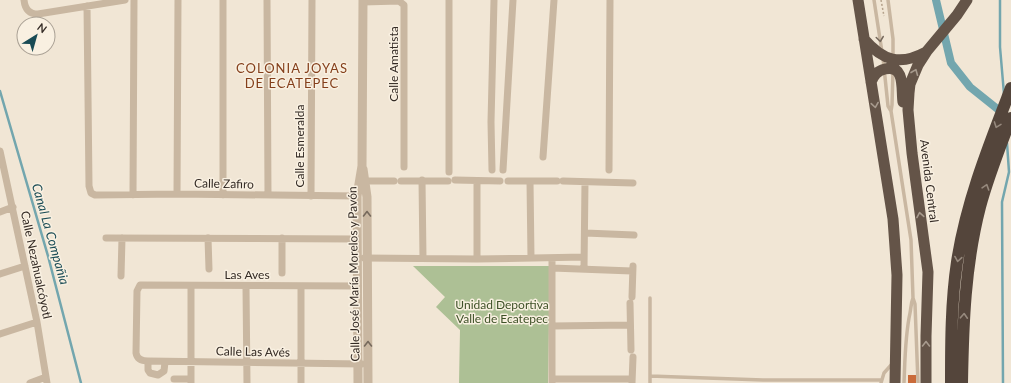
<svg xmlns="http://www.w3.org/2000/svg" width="1011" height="383" viewBox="0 0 1011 383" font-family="Lato,sans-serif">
<rect width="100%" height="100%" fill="#f1e6d5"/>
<path fill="#adc095" d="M413 266H550L548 383H459L460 330 436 307 445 297Z"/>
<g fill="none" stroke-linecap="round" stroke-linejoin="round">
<path stroke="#73a6ae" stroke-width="2.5" d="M1000 0V47L1004 94
M0 91 48 256 81 383
M1003 383 1002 202 1009 172 1007 143"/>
<path stroke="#73a6ae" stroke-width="8" d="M936 0 951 63 970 87 1005 115"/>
</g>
<path fill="#ca6b3a" d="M908 375H916V383H908Z"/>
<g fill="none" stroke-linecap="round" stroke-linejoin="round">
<path stroke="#b4a18b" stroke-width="1.5" stroke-dasharray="2 2" stroke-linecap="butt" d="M881 0 884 16"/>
<path stroke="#c9b7a1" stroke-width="3.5" d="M874 0 882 52
M888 0 893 39V58
M883 58 888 106 891 111 911 240 913 298 915 304 918 383
M891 111 892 105 893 70
M650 298V376L763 380H881
M650 383V376
M881 383 884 373 892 364
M904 383C905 360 905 336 910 313 911 308 911 303 913 298"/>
<path stroke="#c9b7a1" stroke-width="7" d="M24 0C25 9 29 14 38 14L125 0
M223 0V195
M267 0 268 195
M363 2 399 1 404 5V167
M87 6 89 186 91 193 95 195 177 194 357 196
M0 151 37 322 47 383
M543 157 554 0
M492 170 491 122 494 0
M503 170 513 0
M609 170 610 0
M449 172V0
M422 180 423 258
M455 180 500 181
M361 181H394
M401 181H448
M508 181H557
M530 181 531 258
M563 181 633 183
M177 194 178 0
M133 195 134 0
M311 196 312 0
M0 212 13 207
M585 233 634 235
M106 238 357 239
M208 238 209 269
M364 258 477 259 584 257
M477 259V181
M552 268 632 271
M584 269 585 182
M282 273V238
M0 274 25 266
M121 276 122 238
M191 286V383
M357 286 140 285 137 291 136 353C137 359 142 361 148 361L362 364
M246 287 247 383
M632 297 633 266
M630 303 631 350
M552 326 630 325
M0 334 37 322
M148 361V370L150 373 158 375 164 371 165 362
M174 379H191
M552 379H632
M30 383 46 377
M301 383V286
M552 383V258
M632 383 633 357"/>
<path stroke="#c9b7a1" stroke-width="9" d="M363 169 367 197 368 383
M358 383 357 196 362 166 363 0"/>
<path stroke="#645448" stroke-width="11" d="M858 0 893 219 897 275 895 383
M864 39C883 61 900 66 926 52
M871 82C874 75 877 71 885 69 906 64 901 91 903 102
M926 383V336L928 272 912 153 908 110 909 93 910 84 918 65 927 51 957 15 967 0"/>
<path stroke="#54453b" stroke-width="12" d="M951 383C951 343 951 302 957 262 966 202 989 145 1011 88
M962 383C963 324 965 265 980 207 988 177 1000 147 1011 118"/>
</g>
<defs><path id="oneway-chevron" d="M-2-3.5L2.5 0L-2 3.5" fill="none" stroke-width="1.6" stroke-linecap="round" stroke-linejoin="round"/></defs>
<g stroke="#76695c">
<use href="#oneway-chevron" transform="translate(880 39) rotate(82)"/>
<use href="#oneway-chevron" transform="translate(367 214) rotate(-90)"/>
<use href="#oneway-chevron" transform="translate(368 344) rotate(-90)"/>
</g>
<g stroke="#a79a8d">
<use href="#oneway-chevron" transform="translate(915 72) rotate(-68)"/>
<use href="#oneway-chevron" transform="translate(875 105) rotate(81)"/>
<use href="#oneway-chevron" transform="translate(920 215) rotate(-100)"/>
<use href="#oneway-chevron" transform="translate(926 344) rotate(-90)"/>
</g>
<g stroke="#96897d">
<use href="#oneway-chevron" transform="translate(997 125) rotate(110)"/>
<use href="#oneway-chevron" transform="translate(986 187) rotate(-72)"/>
<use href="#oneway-chevron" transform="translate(958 259) rotate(99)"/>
<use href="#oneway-chevron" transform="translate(964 316) rotate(-87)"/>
</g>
<g text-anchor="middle" stroke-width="3" stroke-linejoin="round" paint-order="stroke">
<g font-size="12" fill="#332a24" stroke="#f9f0e1">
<text transform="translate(394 64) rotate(-90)" y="4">Calle Amatista</text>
<text transform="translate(300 146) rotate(-90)" y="4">Calle Esmeralda</text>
<text transform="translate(929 181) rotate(83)" y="4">Avenida Central</text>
<text transform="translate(224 184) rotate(1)" y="4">Calle Zafiro</text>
<text transform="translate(36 265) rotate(78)" y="4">Calle Nezahualcóyotl</text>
<text transform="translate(354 274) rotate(-91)" y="4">Calle José María Morelos y Pavón</text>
<text x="247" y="279">Las Aves</text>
<text transform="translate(253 352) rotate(1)" y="4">Calle Las Avés</text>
</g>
<g font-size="12" fill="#3e5127" stroke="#f9f0e1">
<text x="502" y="309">Unidad Deportiva<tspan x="502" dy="14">Valle de Ecatepec</tspan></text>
</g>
<g font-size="13" letter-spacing="1" fill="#843f1b" stroke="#f9f0e1">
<text x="292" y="73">COLONIA JOYAS<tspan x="292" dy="15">DE ECATEPEC</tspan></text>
</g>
<g font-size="13" font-style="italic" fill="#194b55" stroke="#f9f0e1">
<text transform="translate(51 234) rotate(74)" y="5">Canal La Compañia</text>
</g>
</g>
<g transform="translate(36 36) rotate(37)"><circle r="19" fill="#f9f0e1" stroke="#aaa195"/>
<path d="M0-3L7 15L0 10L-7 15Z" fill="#194b55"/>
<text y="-6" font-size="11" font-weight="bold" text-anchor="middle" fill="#332a24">N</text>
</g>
</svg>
